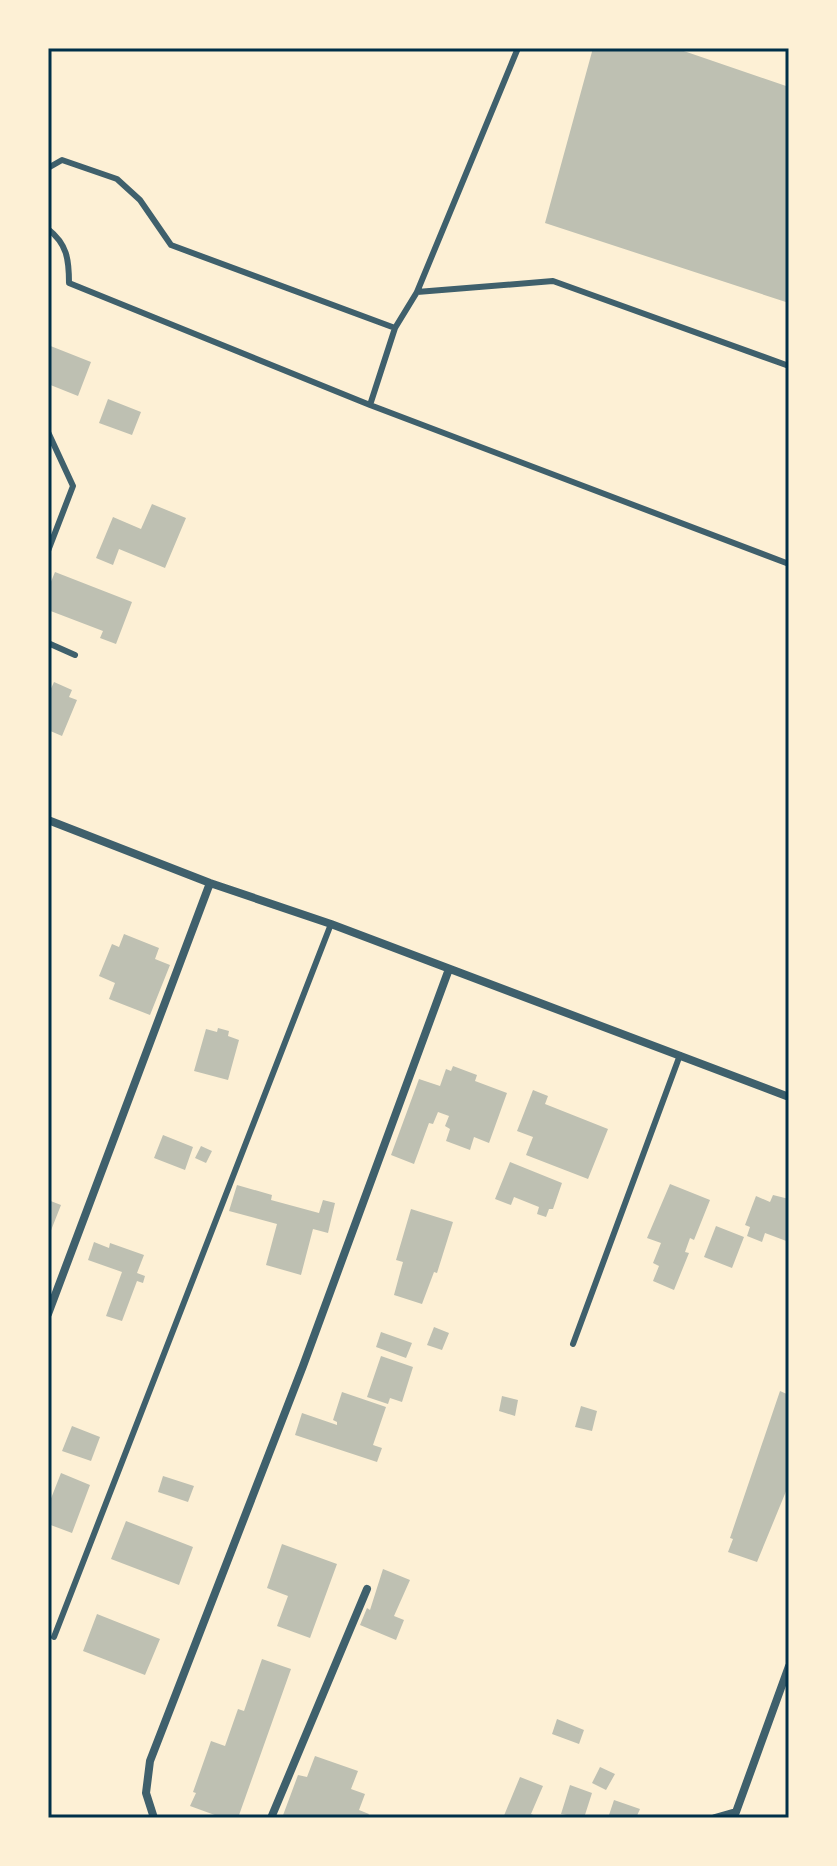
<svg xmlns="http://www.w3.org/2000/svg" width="837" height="1866" viewBox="0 0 837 1866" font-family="'Fira Sans Condensed',sans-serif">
<rect width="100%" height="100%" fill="#fdf0d5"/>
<path fill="#bec0b2" d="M593 48H675L789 87V303L545 223Z
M48 345 91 362 78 396 48 384Z
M108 399 141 412 132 435 99 423Z
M152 504 186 518 165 568 119 549 113 565 96 558 113 517 141 529Z
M55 572 132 602 116 644 100 638 103 631 48 610V589Z
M54 682 72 690 69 697 77 700 62 736 48 730V695Z
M124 934 159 948 155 959 170 965 150 1015 109 999 115 983 99 976 112 944 119 947Z
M218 1028 229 1031 228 1036 239 1040 228 1080 194 1071 206 1029 217 1032Z
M453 1066 477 1075 475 1081 507 1093 489 1143 474 1137 470 1150 446 1141 450 1129 445 1126 449 1116 438 1112 433 1124 429 1123 414 1164 391 1155 419 1079 440 1086 446 1069 451 1071Z
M533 1090 548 1096 545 1104 608 1129 588 1179 526 1155 533 1137 517 1131Z
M163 1135 193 1147 185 1170 154 1158Z
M201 1146 212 1151 206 1163 195 1158Z
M510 1162 562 1183 553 1209H549L546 1217 537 1214 539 1207 514 1197 511 1205 495 1199Z
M670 1184 710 1200 694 1240 690 1238 685 1252 689 1253 674 1290 653 1281 659 1266 653 1263 661 1243 647 1238Z
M237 1185 272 1195 271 1200 319 1213 323 1200 335 1203 328 1233 313 1229 301 1275 266 1265 277 1224 229 1211Z
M773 1195 789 1199V1242L765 1233 762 1242 747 1236 750 1227 745 1225 756 1196 770 1202Z
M48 1200 61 1205 48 1238Z
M411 1209 453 1222 437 1273 434 1272 422 1304 394 1295 403 1262 396 1260Z
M716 1226 744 1237 732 1268 704 1257Z
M94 1242 109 1248 110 1243 144 1255 137 1273 145 1276 143 1283 137 1281 122 1321 106 1316 122 1272 88 1260Z
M434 1327 449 1333 442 1350 427 1345Z
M381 1332 412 1343 406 1358 376 1347Z
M381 1356 413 1367 402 1402 390 1398 388 1404 367 1397Z
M780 1391 789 1395V1484L757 1562 728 1552 733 1539 730 1538Z
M342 1392 386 1407 373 1445 382 1448 377 1462 295 1435 302 1413 337 1425V1422L333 1420Z
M502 1396 518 1400 515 1416 499 1411Z
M581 1406 597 1411 592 1431 575 1427Z
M72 1426 100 1437 91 1461 62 1451Z
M61 1473 90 1485 72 1533 48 1524V1500L50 1501Z
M163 1476 194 1486 188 1502 158 1492Z
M126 1521 193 1547 179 1585 111 1559Z
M282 1544 337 1564 310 1638 277 1626 288 1596 267 1588Z
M383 1569 410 1580 394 1616 404 1620 396 1640 360 1625 367 1608 370 1610Z
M97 1614 160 1639 145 1675 83 1651Z
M262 1659 291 1669 238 1818H223L190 1806 196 1793 193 1792 211 1741 225 1746 238 1709 244 1711Z
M557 1719 584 1730 579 1744 552 1734Z
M315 1756 358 1771 351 1789 365 1794 359 1810 369 1814 367 1818H282L298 1775 307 1777Z
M600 1767 615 1774 606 1790 592 1783Z
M520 1777 543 1786 531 1814 540 1818H503Z
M570 1785 592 1793 584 1818 561 1814Z
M614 1800 640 1809 636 1818H608Z"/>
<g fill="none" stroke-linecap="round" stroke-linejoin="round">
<path stroke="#3f606c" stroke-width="6" d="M48 168 62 160 117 179 140 200 171 245 395 328
M48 229C67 244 69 259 69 283L370 405 789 564
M417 292 553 281 789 366
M370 405 395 328 417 292 518 48
M48 432 73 486 48 551
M48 643 75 655
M573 1344 680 1055
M54 1637 331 924"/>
<path stroke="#3f606c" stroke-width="8" d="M48 820 210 883 331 924 789 1097
M48 1314 210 883
M736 1812 789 1666
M154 1818 146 1793 150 1761 303 1366 449 969
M271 1818 367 1589
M715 1818 736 1812 733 1818"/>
</g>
<rect width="837" height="1866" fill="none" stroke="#fdf0d5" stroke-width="100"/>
<rect x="50" y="50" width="737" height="1766" fill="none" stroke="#003049" stroke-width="3"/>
</svg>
